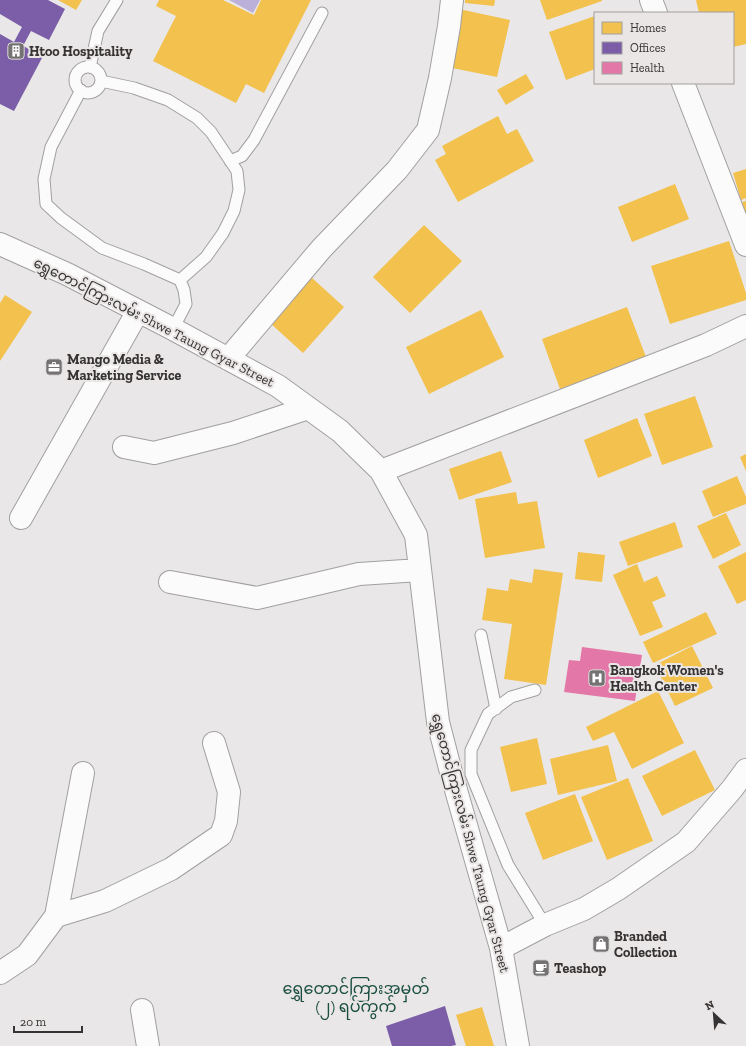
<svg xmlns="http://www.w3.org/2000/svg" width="746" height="1046" viewBox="0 0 746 1046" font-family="'Zilla Slab','Noto Sans Myanmar',serif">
<rect width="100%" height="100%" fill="#e9e7e7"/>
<path fill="#bab0d9" d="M229 0H260L253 13Z"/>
<path fill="#f2c14e" d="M58 0H82L76 10Z
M159 0H223L254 15 261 0H311L264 93 246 84 236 103 153 61 176 16 156 6Z
M465 0H495L494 6 465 3Z
M540 0H602V1L547 20Z
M696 0H746V44L733 47V13H699Z
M459 9 510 20 497 77 447 67Z
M595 16V69L566 80 549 32Z
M526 74 534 88 506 105 497 90Z
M498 116 507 134 517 129 534 161 458 202 435 160 446 154 442 146Z
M746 169V198L741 200 733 173Z
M675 184 689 219 632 242 618 207Z
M746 201V214L742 202Z
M424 225 462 261 410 313 373 277Z
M729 241 746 293V300L670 324 651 266Z
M311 277 344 307 303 353 269 322Z
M5 295 32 312 0 361V303Z
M627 307 646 357 560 389 542 339Z
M481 310 504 357 429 394 406 347Z
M695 396 713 447 662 465 644 414Z
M637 418 652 456 598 478 584 440Z
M501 451 512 482 459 500 449 469Z
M746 454V471L740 457Z
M737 476 746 497V504L713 517 702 491Z
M516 492 518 504 537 501 545 548 485 558 475 499Z
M726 513 741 545 713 559 697 526Z
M675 522 683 547 628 566 619 542Z
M578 552 605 555 602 582 575 579Z
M746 552V600L737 604 718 566Z
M637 564 644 582 657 576 666 596 652 602 663 627 640 636 613 575Z
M534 569 563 573 546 685 504 679 512 624 482 620 487 588 508 591 510 579 532 583Z
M706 612 717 634 653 663 643 642Z
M692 646 713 688 675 706 655 665Z
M658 691 684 743 632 769 614 732 593 741 586 727Z
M537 738 547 784 511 792 500 747Z
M608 745 617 781 558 795 550 759Z
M695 750 715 790 662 816 642 776Z
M628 778 653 841 607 860 581 797Z
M575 794 593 841 543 860 525 813Z
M482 1007 494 1046H466L456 1015Z"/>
<path fill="#7b5ea7" d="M0 0H48L65 9 49 40 31 31 23 46 43 56 14 111 0 104V34L14 42 22 27 0 14Z
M445 1006 456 1045 451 1046H392L386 1026Z"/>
<path fill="#e377a8" d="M582 647 642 655 635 701 564 692 569 660 580 661Z"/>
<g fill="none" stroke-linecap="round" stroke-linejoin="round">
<defs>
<path id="service" d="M90 67 98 31 117 0
M75 80a13 13 0 1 1 26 0a13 13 0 1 1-26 0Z
M101 81 134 88 168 100 197 118 211 132 237 171 239 190 234 211 223 233 206 257 180 280
M81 90 51 147 44 179 46 204 61 218 102 248 144 264 180 280 184 290 186 304 173 329
M230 161 242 156 254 140 322 13
M481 635 496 709
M535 690 511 697 488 714 471 750V774L508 865 545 925"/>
<path id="minor" d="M651 0 656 13
M683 83 746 245
M0 244 67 274 173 329 278 386 340 431 381 471 416 535 438 722 452 776 501 948 518 1046
M228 359 322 248 397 170 428 130 440 78 449 26 452 0
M124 447 154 453 233 433 308 408
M381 471 706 345 746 326
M21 518 138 311
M170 582 257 598 359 574 420 570
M56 916 105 901 171 869 221 835 226 821 229 792 214 743
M501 948 545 925 584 909 618 889 686 842 732 789 746 770
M0 973 27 955 56 916 83 773
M142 1010 148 1046"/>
</defs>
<use href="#service" stroke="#a1a0a0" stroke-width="13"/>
<use href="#minor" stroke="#a1a0a0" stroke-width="24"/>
<use href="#service" stroke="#fcfbfb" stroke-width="11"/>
<use href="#minor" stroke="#fcfbfb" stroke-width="22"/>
</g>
<defs>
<symbol id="building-square" viewBox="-11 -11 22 22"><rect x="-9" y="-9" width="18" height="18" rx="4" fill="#747272" stroke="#eae6e6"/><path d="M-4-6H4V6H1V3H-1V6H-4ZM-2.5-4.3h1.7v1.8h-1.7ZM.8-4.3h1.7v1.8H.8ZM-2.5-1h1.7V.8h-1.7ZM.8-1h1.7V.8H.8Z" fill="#fff"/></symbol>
<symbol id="office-square" viewBox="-11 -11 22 22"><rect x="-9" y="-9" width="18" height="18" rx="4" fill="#747272" stroke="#eae6e6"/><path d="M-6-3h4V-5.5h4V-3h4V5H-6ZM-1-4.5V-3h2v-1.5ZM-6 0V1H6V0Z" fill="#fff"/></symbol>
<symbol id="hospital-square" viewBox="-11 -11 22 22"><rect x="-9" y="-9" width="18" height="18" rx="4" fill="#747272" stroke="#eae6e6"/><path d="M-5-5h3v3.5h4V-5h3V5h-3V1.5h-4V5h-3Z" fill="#fff"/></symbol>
<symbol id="shop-square" viewBox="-11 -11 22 22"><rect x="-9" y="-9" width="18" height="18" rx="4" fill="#747272" stroke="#eae6e6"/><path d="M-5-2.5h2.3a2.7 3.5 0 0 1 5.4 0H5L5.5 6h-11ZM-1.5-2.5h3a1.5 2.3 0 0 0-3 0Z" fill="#fff"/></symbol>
<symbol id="cafe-square" viewBox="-11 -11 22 22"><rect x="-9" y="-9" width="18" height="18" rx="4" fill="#747272" stroke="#eae6e6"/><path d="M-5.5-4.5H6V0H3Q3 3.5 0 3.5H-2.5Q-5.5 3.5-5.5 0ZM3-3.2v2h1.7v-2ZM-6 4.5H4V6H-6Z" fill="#fff"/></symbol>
</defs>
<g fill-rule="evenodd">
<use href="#building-square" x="6" y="41" width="20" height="20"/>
<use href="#office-square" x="44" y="357" width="20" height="20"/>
<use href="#hospital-square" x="587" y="668" width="20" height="20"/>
<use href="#shop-square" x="591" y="934" width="20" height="20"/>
<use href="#cafe-square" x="531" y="958" width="20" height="20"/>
</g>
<g text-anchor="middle" stroke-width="4" stroke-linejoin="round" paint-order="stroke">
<g font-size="14" font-weight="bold" fill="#353333" stroke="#eae6e6" text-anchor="start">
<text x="29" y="56">Htoo Hospitality</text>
<text x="67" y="364">Mango Media &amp;<tspan x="67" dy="16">Marketing Service</tspan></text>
<text x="610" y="675">Bangkok Women's<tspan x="610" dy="16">Health Center</tspan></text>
<text x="614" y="941">Branded<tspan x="614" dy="16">Collection</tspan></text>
<text x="554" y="973">Teashop</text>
</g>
<g font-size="14" fill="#353333" stroke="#eae6e6">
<text transform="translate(154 322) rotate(27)" y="5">ရွှေတောင်ကြားလမ်း Shwe Taung Gyar Street</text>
<text transform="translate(471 843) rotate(75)" y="5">ရွှေတောင်ကြားလမ်း Shwe Taung Gyar Street</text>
</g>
<g font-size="16" fill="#1a5044" stroke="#eae6e6">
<text x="356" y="994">ရွှေတောင်ကြားအမှတ်<tspan x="356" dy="18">(၂) ရပ်ကွက်</tspan></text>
</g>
</g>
<rect x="594" y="12" width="140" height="72" fill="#eae6e6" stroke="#a29e9e"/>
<rect x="602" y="22" width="20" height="12" fill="#f2c14e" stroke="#a29e9e"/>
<text x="630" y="32" font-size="12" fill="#353333">Homes</text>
<rect x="602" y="42" width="20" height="12" fill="#7b5ea7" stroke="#a29e9e"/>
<text x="630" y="52" font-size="12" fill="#353333">Offices</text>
<rect x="602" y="62" width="20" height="12" fill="#e377a8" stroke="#a29e9e"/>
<text x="630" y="72" font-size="12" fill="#353333">Health</text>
<g transform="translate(714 1014) rotate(334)" stroke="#eae6e6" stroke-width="3" paint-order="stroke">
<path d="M0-3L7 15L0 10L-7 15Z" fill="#353333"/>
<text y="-6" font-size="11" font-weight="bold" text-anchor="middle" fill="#353333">N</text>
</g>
<path d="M14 1026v6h68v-6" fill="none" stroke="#353333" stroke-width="2"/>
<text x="20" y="1026" font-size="12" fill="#353333" stroke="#eae6e6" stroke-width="3" paint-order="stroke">20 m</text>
</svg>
